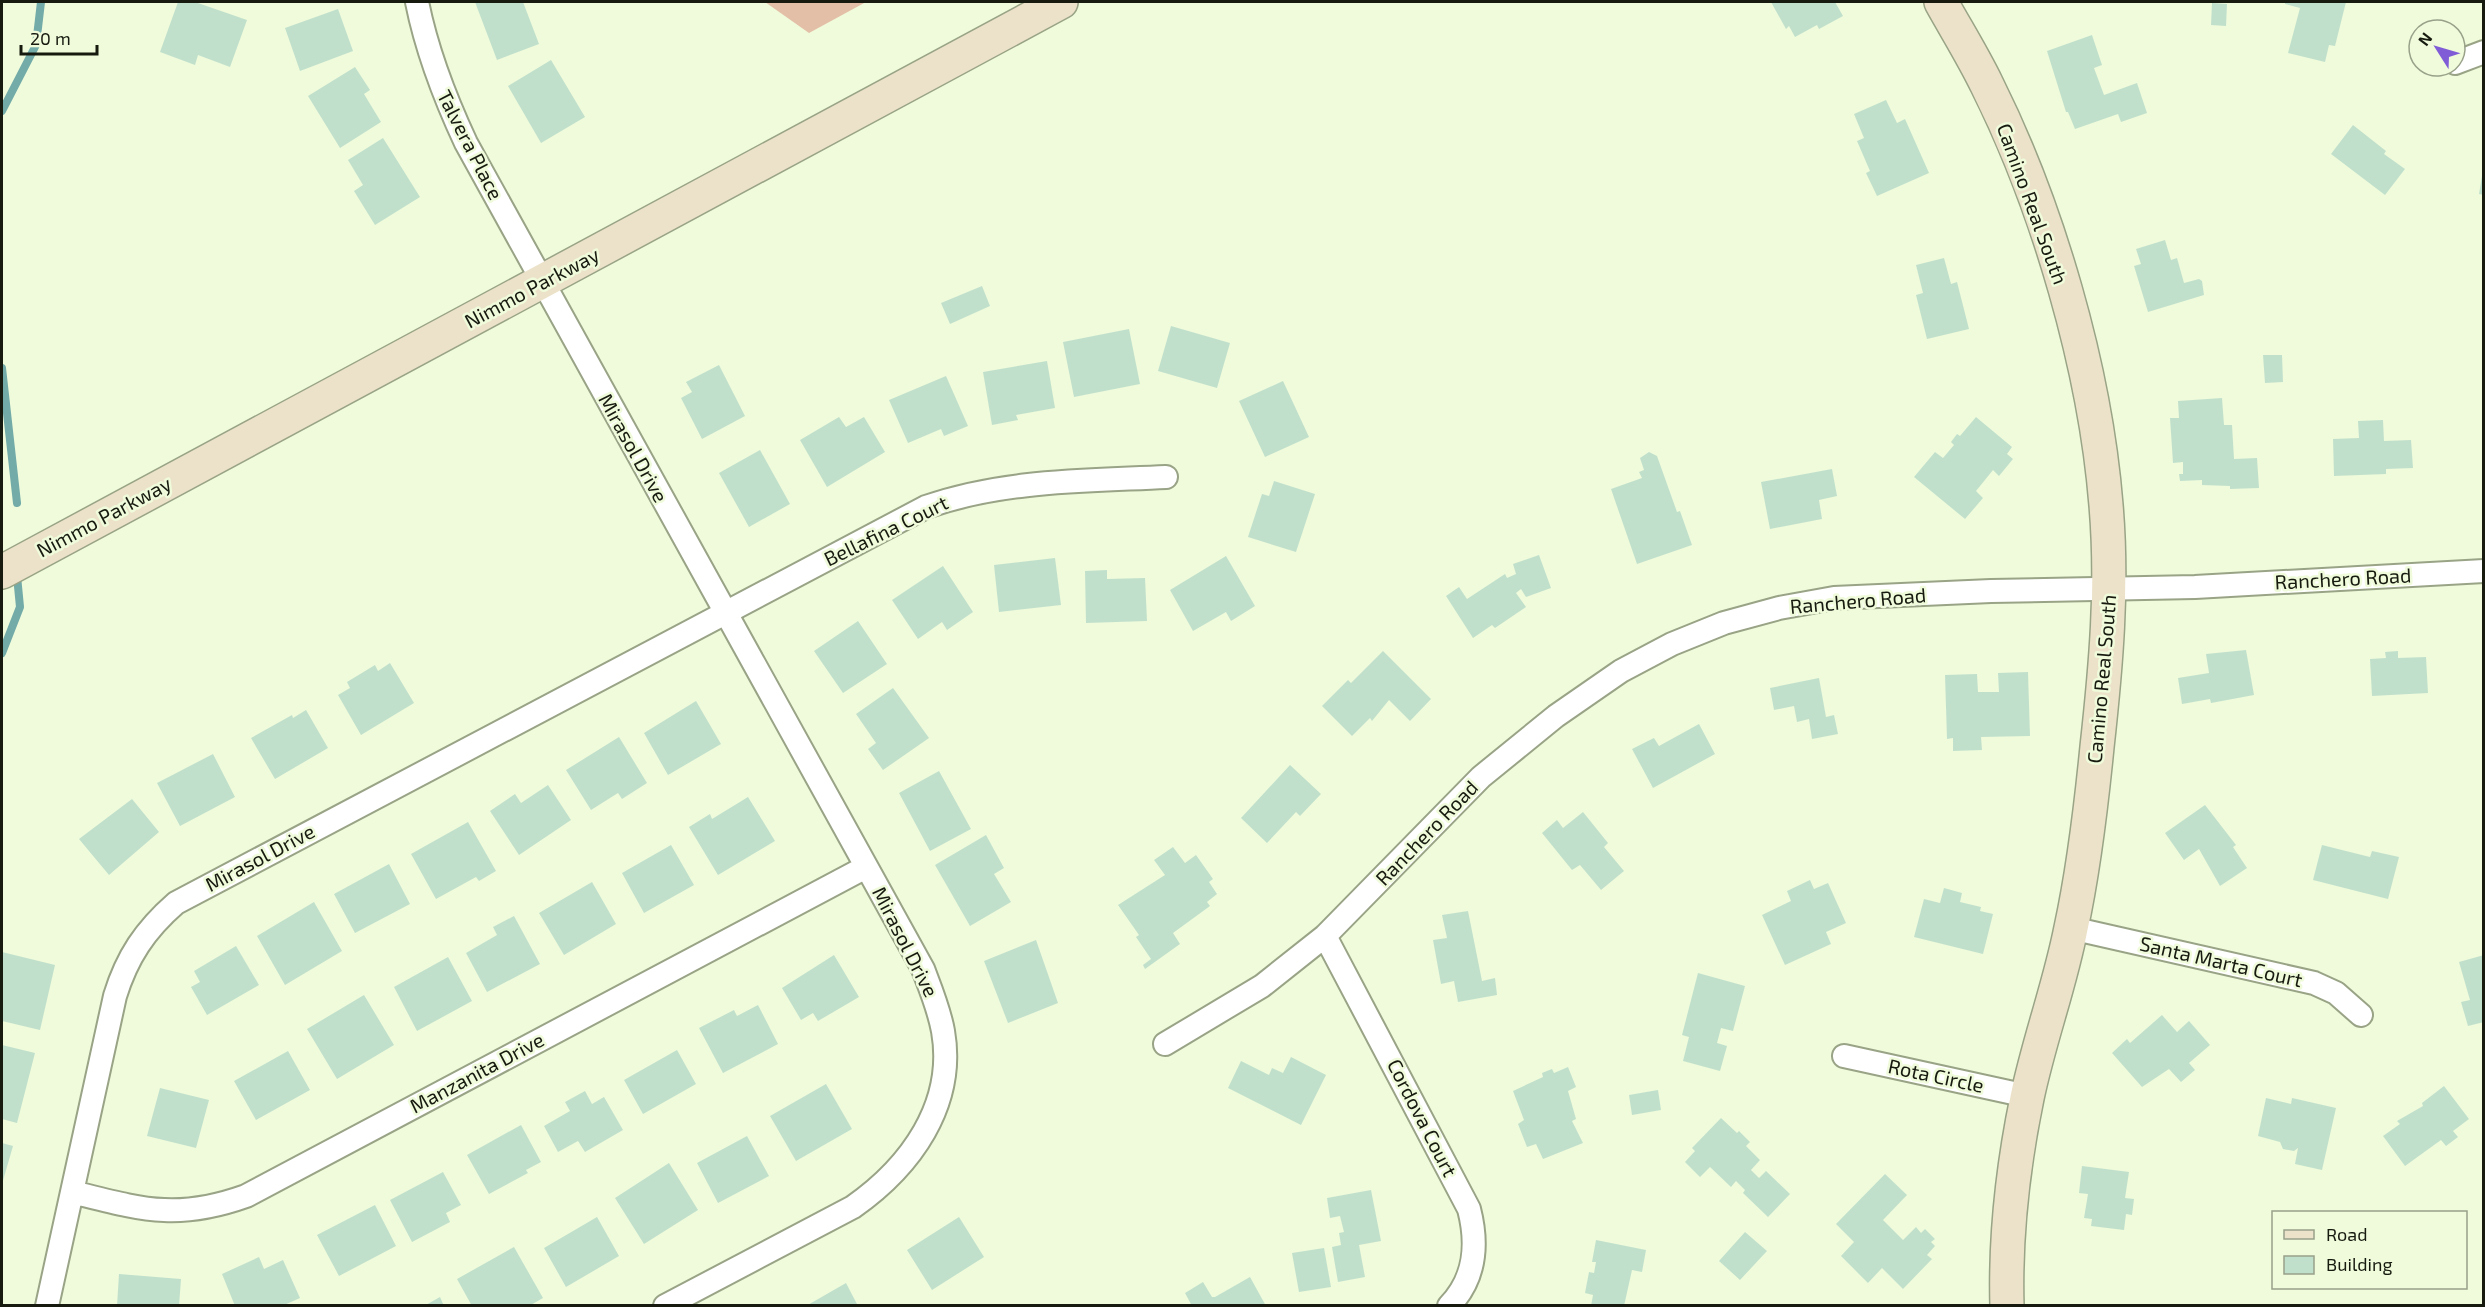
<svg xmlns="http://www.w3.org/2000/svg" width="2485" height="1307" viewBox="0 0 2485 1307" font-family="'Exo 2',sans-serif">
<rect width="100%" height="100%" fill="#effbdb"/>
<path fill="#e4bfa7" d="M765 2H866L809 33Z"/>
<g fill="none" stroke-linecap="round" stroke-linejoin="round">
<path stroke="#73aba8" stroke-width="8" d="M2 111 36 45 41 2
M2 368 17 503
M2 653 20 607 17 576"/>
</g>
<path fill="#c1e0cc" d="M178 2H195L247 20 230 67 198 55 195 65 160 52Z
M475 2H523L539 44 497 60Z
M1771 2H1835L1843 16 1819 29 1817 25 1795 37 1789 26 1786 29Z
M2285 2H2346L2335 46 2329 45 2325 62 2288 53 2300 8 2285 4Z
M2212 3 2227 4 2226 26 2211 25Z
M338 9 353 51 300 71 285 28Z
M2092 35 2102 65 2094 68 2104 95 2137 83 2147 113 2121 122 2118 114 2075 129 2068 112H2066L2047 51Z
M551 60 585 117 541 143 508 86Z
M355 67 370 90 364 94 381 122 340 148 308 96Z
M1886 100 1897 123 1905 119 1929 173 1877 196 1866 173 1870 171 1857 141 1864 138 1854 114Z
M2353 125 2386 151 2384 154 2405 169 2385 195 2331 154Z
M383 138 420 197 375 225 354 191 363 185 348 160Z
M2482 176H2484V195L2479 194Z
M2165 240 2171 260 2177 258 2184 283 2199 279 2202 281 2204 295 2148 312 2134 266 2141 264 2136 249Z
M1944 258 1951 284 1957 282 1969 329 1927 339 1916 295 1923 293 1916 265Z
M982 286 990 306 950 324 941 303Z
M1171 326 1230 343 1217 388 1158 371Z
M1129 329 1140 384 1074 397 1063 342Z
M2263 355H2282L2283 382 2265 383Z
M1047 361 1055 408 1016 415 1018 420 992 425 983 372Z
M719 365 745 416 702 439 681 398 692 392 686 382Z
M946 376 968 426 944 436 941 429 908 443 889 400Z
M1283 381 1309 437 1265 457 1239 401Z
M2222 398 2224 425H2232L2234 459 2257 458 2259 488 2230 489V486L2202 485V480L2180 481 2179 474H2183V462L2173 463 2170 418H2179L2178 401Z
M839 417 846 427 864 417 885 452 827 487 800 440Z
M1976 417 2012 447 2007 454 2013 459 1999 476 1993 470 1976 491 1983 498 1965 519 1914 477 1935 452 1943 458 1954 445 1951 442 1957 434 1960 436Z
M2383 420 2384 441 2411 440 2413 468 2386 469V474L2334 476 2333 439 2359 438 2358 421Z
M760 450 790 504 749 527 719 473Z
M1649 452 1657 456 1677 512 1680 511 1692 545 1637 564 1611 489 1642 478 1639 472 1644 470 1640 458Z
M1832 469 1837 496 1819 500 1822 519 1770 529 1761 482Z
M1274 481 1315 494 1296 552 1248 537 1262 494 1269 496Z
M1539 555 1551 588 1526 597 1521 589 1516 593 1526 607 1495 628 1492 625 1473 638 1446 596 1459 587 1467 599 1505 574 1507 578 1516 574 1513 564Z
M1226 556 1255 606 1231 621 1226 612 1193 631 1170 590Z
M1055 558 1061 605 999 612 994 565Z
M943 566 973 612 947 630 942 622 918 639 892 600Z
M1107 570V579L1145 578 1147 621 1086 623 1085 571Z
M858 621 887 664 843 693 814 651Z
M2246 650 2254 695 2211 703 2210 699 2182 704 2178 678 2209 673 2206 654Z
M1383 651 1431 699 1410 721 1389 700 1372 721 1370 718 1352 736 1322 706 1348 680 1351 683Z
M2398 651V658L2426 657 2428 693 2372 696 2370 659 2386 658 2385 652Z
M390 663 414 703 361 735 338 695 350 688 347 682 375 665 378 671Z
M2028 672 2030 736 1981 737 1982 750 1953 751V738L1947 739 1945 675 1977 674 1978 692H1999L1998 673Z
M1819 678 1826 717 1834 715 1838 734 1812 739 1809 719 1797 722 1794 706 1774 710 1770 688Z
M893 688 929 738 883 770 868 749 876 743 856 714Z
M696 701 721 744 668 775 644 733Z
M306 710 328 748 275 779 251 738 292 715 293 718Z
M1699 724 1715 754 1653 788 1632 749 1654 738 1659 746Z
M619 737 647 783 622 799 618 793 591 810 566 770Z
M213 754 235 797 180 826 157 783Z
M1290 765 1321 794 1300 816 1296 812 1267 843 1241 818Z
M939 771 971 829 930 851 899 793Z
M548 785 571 820 519 855 490 811 515 794 521 803Z
M748 797 775 841 718 875 689 827 710 814 712 819Z
M132 799 159 832 109 875 79 839Z
M2205 805 2236 845 2233 847 2247 868 2220 886 2199 849 2184 860 2165 833Z
M1583 812 1608 843 1604 847 1624 871 1601 890 1580 865 1572 870 1542 833 1557 820 1563 828Z
M468 822 496 871 479 881 476 877 436 899 411 854Z
M986 835 1004 868 994 874 1011 902 970 926 935 865Z
M671 845 694 885 644 913 622 873Z
M2322 845 2370 857 2372 851 2399 857 2388 899 2313 880Z
M1173 847 1185 863 1196 855 1213 879 1209 882 1217 894 1207 902 1210 906 1173 933 1180 944 1145 969 1143 965 1151 959 1136 937 1139 935 1118 905 1165 875 1154 860Z
M389 864 410 904 355 933 334 894Z
M1810 880 1814 889 1828 883 1846 923 1826 932 1831 944 1785 965 1762 915 1791 901 1787 891Z
M592 882 616 924 564 955 539 913Z
M1944 888 1962 893 1960 902 1981 907 1980 911 1993 914 1983 954 1914 937 1924 899 1940 903Z
M314 902 342 951 285 985 257 936Z
M1468 911 1482 981 1495 978 1497 995 1458 1002 1454 981 1441 984 1433 940 1447 938 1442 915Z
M514 916 540 964 487 992 466 953 497 935 493 927Z
M1036 940 1058 1003 1008 1023 984 961Z
M236 946 259 985 207 1015 191 987 200 982 194 971Z
M2 952 55 965 40 1030 2 1021Z
M834 955 859 997 818 1021 813 1013 801 1020 782 988Z
M2484 955V1022L2468 1026 2461 1002 2470 1000 2459 962Z
M448 957 472 1001 417 1031 394 987Z
M1698 973 1745 986 1733 1031 1721 1028 1717 1043 1727 1046 1720 1071 1683 1061 1689 1037 1682 1035Z
M364 995 394 1045 337 1079 307 1029Z
M758 1005 778 1044 723 1073 699 1028 734 1010 737 1016Z
M2162 1015 2177 1032 2189 1021 2210 1045 2189 1063 2195 1070 2181 1082 2169 1069 2142 1087 2112 1053 2127 1039 2130 1043Z
M2 1045 35 1053 17 1123 2 1119Z
M677 1050 696 1084 643 1114 624 1080Z
M288 1051 310 1090 256 1120 234 1081Z
M1291 1057 1326 1075 1301 1125 1228 1088 1241 1061 1269 1075 1272 1068 1283 1073Z
M1568 1067 1576 1087 1568 1091 1576 1119 1572 1121 1583 1143 1543 1159 1536 1144 1527 1147 1518 1124 1524 1120 1513 1091 1543 1077 1542 1073 1552 1069 1554 1073Z
M826 1084 852 1129 796 1161 770 1116Z
M2444 1086 2469 1119 2453 1131 2458 1137 2446 1146 2441 1140 2405 1166 2383 1136 2400 1124 2397 1121 2423 1106 2422 1103Z
M160 1088 209 1100 196 1148 147 1136Z
M1658 1090 1661 1110 1632 1115 1629 1095Z
M585 1091 592 1104 604 1097 623 1130 585 1152 578 1141 558 1152 544 1126 570 1111 565 1102Z
M2266 1098 2291 1104 2292 1098 2336 1108 2322 1170 2295 1164 2298 1148 2294 1151 2283 1149 2280 1142 2258 1136Z
M1721 1118 1737 1133 1739 1131 1750 1142 1746 1146 1760 1160 1751 1170 1759 1178 1766 1171 1790 1194 1768 1217 1743 1193 1745 1190 1736 1181 1731 1187 1710 1167 1700 1177 1685 1162 1695 1151 1692 1148Z
M521 1125 541 1162 526 1170 528 1173 489 1194 467 1155Z
M747 1136 769 1176 718 1203 697 1163Z
M2 1143 13 1146 2 1184Z
M669 1163 698 1210 644 1244 615 1198Z
M2082 1166 2129 1172 2125 1198 2134 1199 2132 1215 2126 1214 2124 1230 2091 1226 2092 1219 2084 1218 2088 1194 2079 1193Z
M443 1172 461 1205 446 1213 450 1222 412 1242 390 1200Z
M1885 1174 1907 1195 1883 1220 1903 1240 1916 1227 1921 1233 1925 1229 1935 1239 1931 1242 1935 1246 1927 1255 1932 1259 1903 1289 1882 1268 1868 1283 1841 1256 1854 1242 1836 1224Z
M1371 1190 1381 1241 1359 1245 1365 1277 1338 1282 1332 1247 1341 1245 1339 1233 1344 1232 1340 1216 1330 1218 1327 1198Z
M375 1205 396 1246 339 1276 317 1235Z
M597 1217 619 1256 566 1287 544 1248Z
M959 1217 984 1257 932 1290 907 1250Z
M1745 1232 1767 1251 1740 1280 1719 1261Z
M1596 1240 1646 1250 1642 1272 1632 1270 1624 1306H1591L1593 1295 1585 1293 1589 1272 1594 1273 1596 1262H1592Z
M514 1247 543 1298 529 1306H472L457 1279Z
M1324 1248 1331 1287 1299 1292 1292 1253Z
M259 1257 264 1269 283 1260 300 1298 282 1306H235L222 1274Z
M119 1274 181 1279 179 1306H117Z
M1250 1277 1266 1306H1192L1185 1293 1203 1282 1212 1297H1215Z
M846 1283 858 1306H806Z
M440 1297 444 1306H424Z"/>
<g fill="none" stroke-linecap="round" stroke-linejoin="round">
<defs>
<path id="street" d="M417 2C427 52 444 96 466 143L923 969C931 990 939 1009 943 1031 956 1105 910 1167 853 1207L665 1306
M2455 63 2484 52
M2071 928 2314 983 2336 993 2361 1015
M1325 936 1469 1209C1478 1244 1476 1278 1449 1306
M1165 1044 1262 986 1325 936 1481 777 1556 716 1621 671 1672 644 1724 623 1779 608 1834 598 1991 591 2195 587 2484 571
M1844 1056 2027 1096
M72 1192C141 1209 176 1221 246 1196L866 867
M47 1306 115 996C127 957 145 930 176 903L926 507C1003 480 1085 481 1166 477"/>
<path id="secondary" d="M1941 2C1956 29 1973 56 1987 85 2048 207 2095 368 2106 505 2113 587 2106 666 2097 747 2091 808 2084 868 2071 928 2060 985 2039 1040 2027 1098 2013 1166 2005 1236 2007 1306
M2 572 1061 2"/>
</defs>
<use href="#street" stroke="#99a386" stroke-width="26"/>
<use href="#secondary" stroke="#99a386" stroke-width="36"/>
<use href="#street" stroke="#fff" stroke-width="22"/>
<use href="#secondary" stroke="#ebe2c9" stroke-width="33"/>
</g>
<g text-anchor="middle" stroke-width="5" stroke-linejoin="round" paint-order="stroke">
<g font-size="20" fill="#171a0f" stroke="#effbdb">
<text transform="translate(470 145) rotate(63)" y="7">Talvera Place</text>
<text transform="translate(2032 204) rotate(70)" y="7">Camino Real South</text>
<text transform="translate(532 288) rotate(-28)" y="7">Nimmo Parkway</text>
<text transform="translate(633 448) rotate(61)" y="7">Mirasol Drive</text>
<text transform="translate(104 517) rotate(-28)" y="7">Nimmo Parkway</text>
<text transform="translate(886 531) rotate(-26)" y="7">Bellafina Court</text>
<text transform="translate(2343 579) rotate(-3)" y="7">Ranchero Road</text>
<text transform="translate(1858 601) rotate(-5)" y="7">Ranchero Road</text>
<text transform="translate(2102 679) rotate(-85)" y="7">Camino Real South</text>
<text transform="translate(1427 833) rotate(-46)" y="7">Ranchero Road</text>
<text transform="translate(260 858) rotate(-28)" y="7">Mirasol Drive</text>
<text transform="translate(905 942) rotate(63)" y="7">Mirasol Drive</text>
<text transform="translate(2221 962) rotate(13)" y="7">Santa Marta Court</text>
<text transform="translate(477 1073) rotate(-28)" y="7">Manzanita Drive</text>
<text transform="translate(1936 1076) rotate(12)" y="7">Rota Circle</text>
<text transform="translate(1422 1118) rotate(63)" y="7">Cordova Court</text>
</g>
</g>
<rect width="2485" height="1307" fill="none" stroke="#171a0f" stroke-width="6"/>
<rect x="2272" y="1211" width="195" height="78" fill="#effbdb" stroke="#99a189" stroke-width="1.5"/>
<rect x="2284" y="1230" width="30" height="9" fill="#ebe2c9" stroke="#99a189" stroke-width="1.5"/>
<text x="2326" y="1241" font-size="18" fill="#171a0f">Road</text>
<rect x="2284" y="1256" width="30" height="18" fill="#c1e0cc" stroke="#99a189" stroke-width="1.5"/>
<text x="2326" y="1271" font-size="18" fill="#171a0f">Building</text>
<g transform="translate(2437 48) rotate(307)"><circle r="28" fill="#effbdb" stroke="#99a189" stroke-width="1.5"/>
<path d="M0-4.5L10 22L0 15L-10 22Z" fill="#805dd7"/>
<text y="-9" font-size="16" font-weight="bold" text-anchor="middle" fill="#171a0f">N</text>
</g>
<path d="M21 45v9h76v-9" fill="none" stroke="#171a0f" stroke-width="3"/>
<text x="30" y="45" font-size="18" fill="#171a0f" stroke="#effbdb" stroke-width="4.5" paint-order="stroke">20 m</text>
</svg>
